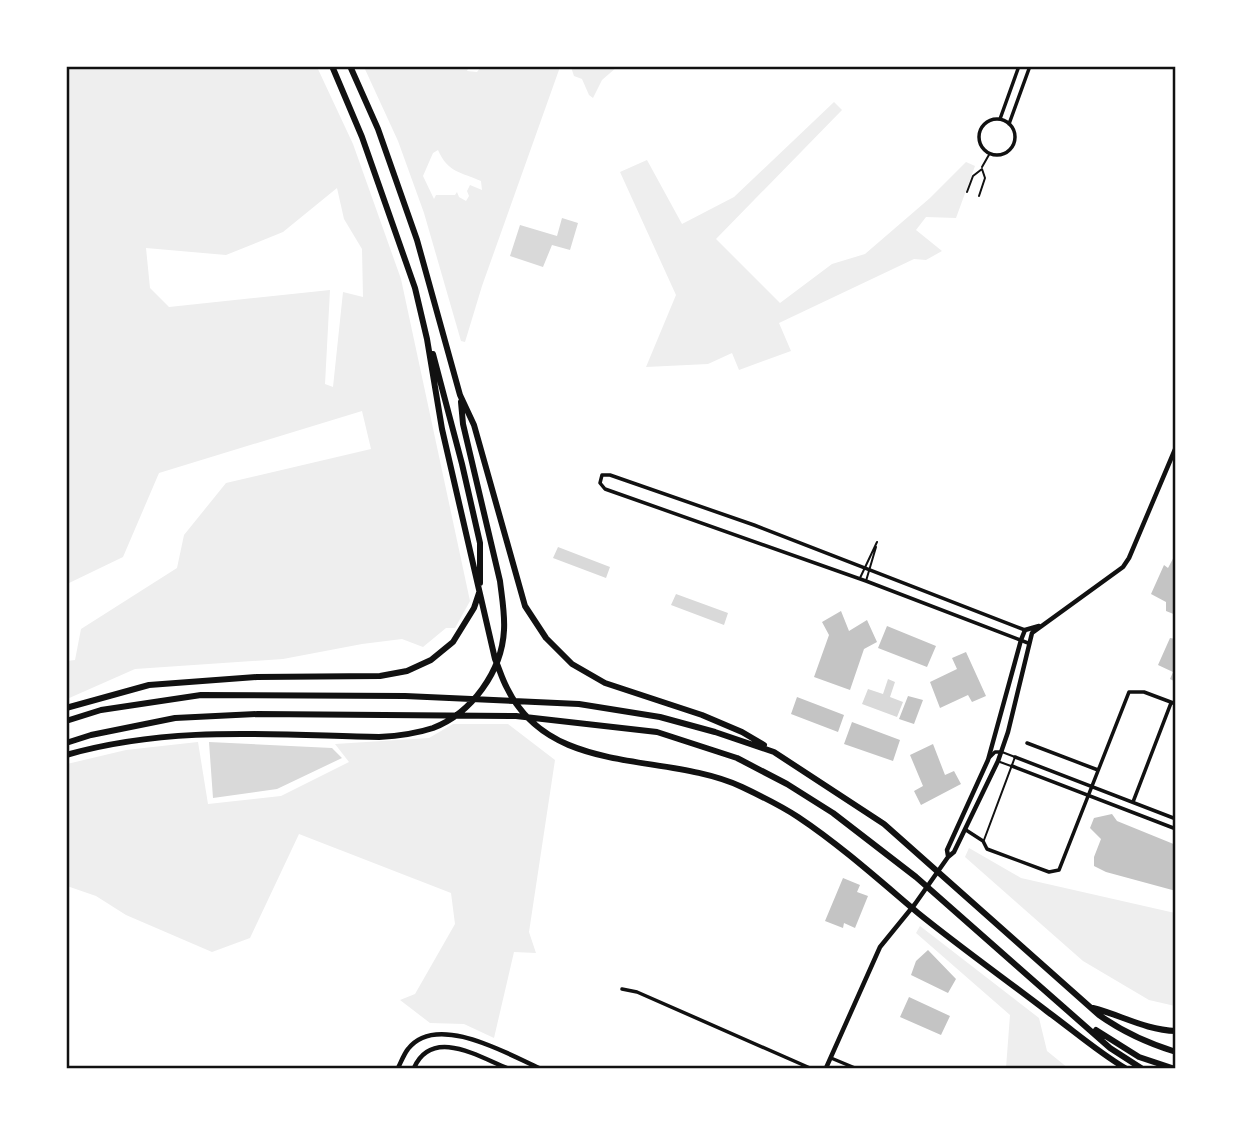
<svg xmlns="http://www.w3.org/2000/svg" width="1242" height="1135" viewBox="0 0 1242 1135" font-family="'Fira Sans',sans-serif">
<rect width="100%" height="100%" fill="#fff"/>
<path fill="#eee" fill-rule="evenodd" d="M67 66 317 67 353 144 401 279 470 601 455 628H446L423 647 402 639 362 644 283 659 135 669 67 699V661L75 660 81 629 177 568 184 535 226 483 371 449 362 411 159 473 123 557 67 584ZM337 188 344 219 362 249 363 297 343 292 333 387 325 384 330 290 169 307 150 288 146 248 226 255 283 232Z
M498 67H560L482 286 465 342 461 341 424 213 398 141 364 67H469L467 71 477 72 481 67 488 69ZM438 150C448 173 461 172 481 181L482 190 470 185 467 191 469 196 466 201 459 197 457 192 455 195H436L434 199 423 176 433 153Z
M571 67H617L602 80 593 98 589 95 582 79 574 76Z
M834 102 842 110 716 239 780 303 832 264 865 254 930 198 966 162 975 166 956 218 926 217 916 230 942 251 926 260 914 259 779 323 791 351 739 370 732 353 708 364 646 367 676 295 620 172 647 160 682 224 734 197Z
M453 724H508L555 760 529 932 536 953 514 952 494 1038 464 1024 430 1023 400 1000 415 994 455 924 451 893 299 834 250 938 212 952 126 915 96 896 67 886V764L126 750 198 742 208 804 281 796 349 762 335 744 429 738Z
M969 848 1021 878 1175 913V1006L1149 1000 1083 961 965 857Z
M920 926 1039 1018 1047 1051 1068 1068H1006L1010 1015 916 933Z"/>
<path fill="#d9d9d9" d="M562 218 578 223 570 250 552 245 543 267 510 256 520 225 557 236Z
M558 547 610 567 606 578 553 558Z
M676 594 728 613 724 625 671 605Z
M888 679 895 682 890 697 903 702 897 717 862 704 868 689 883 694Z
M209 742 332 748 342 758 277 789 213 798Z"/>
<path fill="#c4c4c4" d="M1176 553V615L1166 611V602L1151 594 1164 565 1168 568Z
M841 611 849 631 867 620 877 642 864 649 850 690 814 677 829 635 822 622Z
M887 626 936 646 927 667 878 648Z
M1170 638 1176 639V682L1170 679 1173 672 1158 665Z
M966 652 986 696 972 702 968 695 940 708 930 682 957 669 952 658Z
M908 696 923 700 914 724 899 719Z
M797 697 844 715 838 732 791 714Z
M852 722 900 740 893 761 844 744Z
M933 744 945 775 954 771 961 784 921 805 914 791 923 786 910 755Z
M1112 814 1117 821 1176 845V891L1106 872 1094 866V857L1101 839 1090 828 1094 818Z
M843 878 860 885 857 892 868 896 855 928 844 923 843 928 825 921Z
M928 950 956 979 948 993 911 975 916 961Z
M909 997 950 1016 941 1035 900 1017Z"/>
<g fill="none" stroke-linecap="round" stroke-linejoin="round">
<path stroke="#111" stroke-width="2" d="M982 167 990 153
M967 192 973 176 982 169 985 178 979 196
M860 578 877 542
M866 581 876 547
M1000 762 1011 766
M984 840 1015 757 1002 752"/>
<path stroke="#111" stroke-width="3.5" d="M1000 119 1019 66
M979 137a18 18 0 1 1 36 0a18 18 0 1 1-36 0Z
M1009 124 1030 66
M1025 630 754 525 610 475H602L600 483 605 489 866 581 1028 643
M1027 743 1098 770
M1015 757 1176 819
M989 758 995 752H1001
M1012 766 1176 829
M1133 802 1171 703
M966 830 983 841 987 849 1049 872 1059 870 1129 692H1144L1176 704
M622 989 637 992 810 1068
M831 1058 855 1068"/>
<path stroke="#111" stroke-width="4.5" d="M398 1068C401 1062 404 1054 408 1049 436 1012 508 1054 539 1068
M414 1068C432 1027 479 1057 507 1068"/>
<path stroke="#111" stroke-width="4.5" d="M948 856 947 850 988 760 1021 640 1025 630 1039 626
M826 1068 880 947 915 904 948 857 954 852 998 761 1008 732 1032 633 1123 567 1129 558 1176 447"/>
<path stroke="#111" stroke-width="6" d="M332 66 362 137 415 288 427 339 442 429 495 659C499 668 502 679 507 688 551 778 665 751 742 787 761 796 780 805 798 817 840 845 879 880 918 913 960 947 1005 979 1048 1012 1074 1031 1098 1052 1125 1068
M350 66 378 129 417 240 460 395 474 425 525 606 546 638 572 664 605 683 702 715 742 732 764 745
M433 354 462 464 480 543V583
M66 708 149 685 257 677 380 676 407 671 431 660 453 642 474 608 479 593
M66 721 101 710 201 695 405 696 579 704 660 717 715 732 774 752 884 824 1099 1015C1123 1032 1147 1043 1176 1052
M66 743 91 735 175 718 258 714 516 716 657 732 737 758 787 784 833 813 916 877 1110 1048 1141 1068
M66 755C171 725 273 735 379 737 398 736 415 734 433 728 472 713 502 671 504 630 505 614 502 598 500 581L463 424 461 402
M1093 1008C1121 1015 1145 1030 1176 1031
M1096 1030 1139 1057 1172 1068"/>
</g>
<rect width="1242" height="1135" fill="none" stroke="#ffffff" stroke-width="136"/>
<rect x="68" y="68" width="1106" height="999" fill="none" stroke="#111" stroke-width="2.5"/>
</svg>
